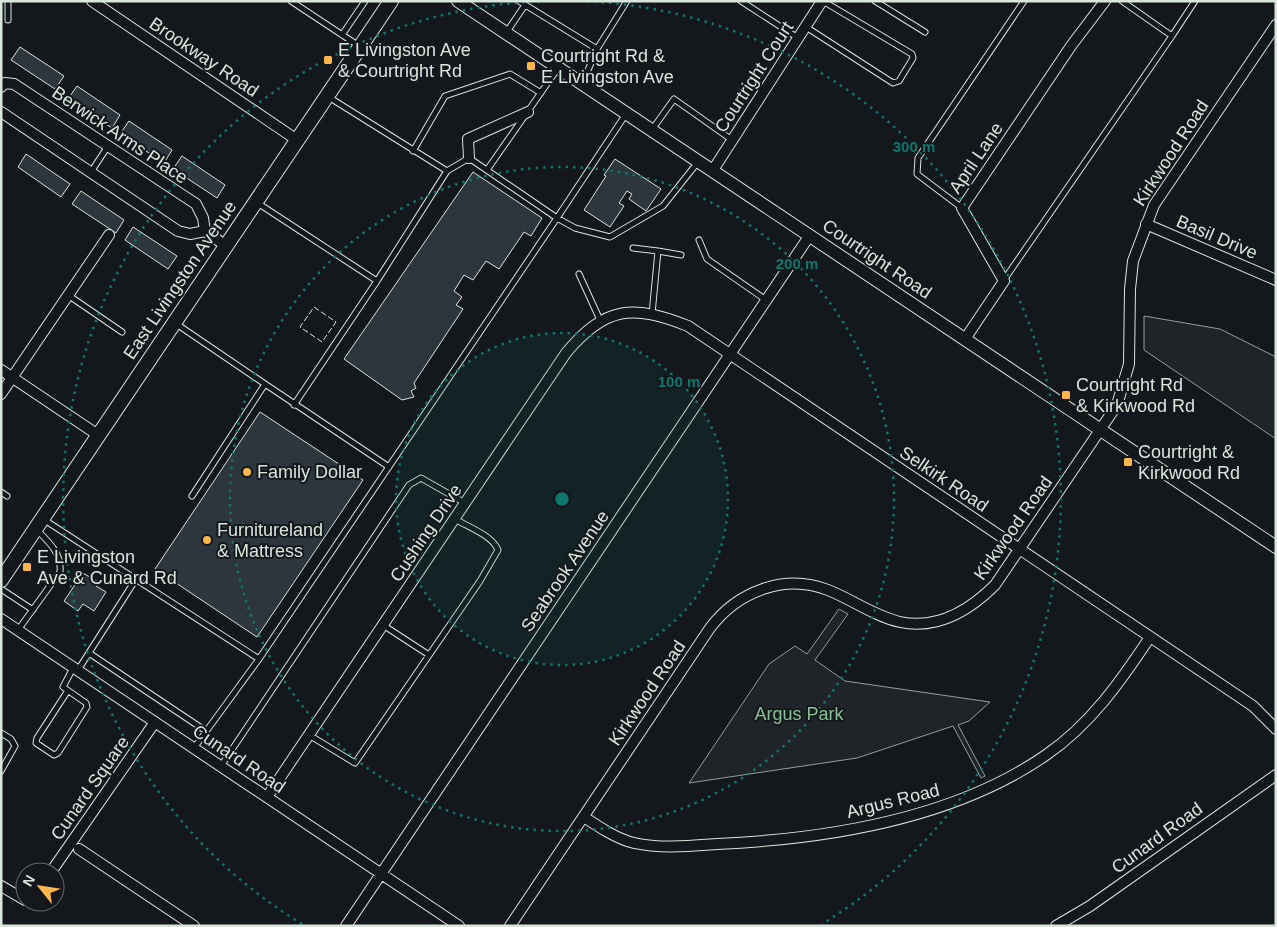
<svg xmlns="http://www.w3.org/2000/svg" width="1277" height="927" viewBox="0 0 1277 927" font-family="Helvetica,sans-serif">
<rect width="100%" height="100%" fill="#14181c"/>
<path fill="#202428" stroke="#939e99" d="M1144 316 1220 329 1276 357V439L1144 350Z
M839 609 848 614 815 660 845 681 990 702 969 721 958 725 985 776 981 778 953 726 857 758 689 783 769 664 795 646 807 654Z"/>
<path fill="#2c363c" stroke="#d8e6dc" d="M20 47 64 76 55 89 11 60Z
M77 86 120 115 112 128 68 99Z
M129 121 172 150 164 163 120 134Z
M26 154 70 184 61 197 18 167Z
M182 156 225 185 217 198 173 169Z
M615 159 661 189 646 211 629 199 632 194 627 191 619 203 624 206 610 227 584 210 606 176 604 175Z
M473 172 542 218 531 236 524 232 499 269 486 261 473 280 464 275 454 291 462 297 456 305 463 309 414 383 416 388 411 391 414 397 402 400 344 359Z
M81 191 124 220 116 233 72 204Z
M133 227 177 256 168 269 125 240Z
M260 412 363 480 257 637 155 569Z
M83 573 98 582 96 586 106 592 94 611 83 604 78 611 64 601Z"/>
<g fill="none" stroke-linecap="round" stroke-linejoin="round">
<defs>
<path id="service" d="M291 1 359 46
M519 1 597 49 582 84
M741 1 798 38
M875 1 925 32
M8 20V1
M806 27 893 83 899 81 913 58 912 54 823 1
M506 33 525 5
M342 35 365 1
M1172 36 1195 1
M597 49 627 1
M327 96 447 171 469 158 557 218 626 114
M651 131 674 99 732 140
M413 151 445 96 510 74 541 93
M487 170 558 68
M91 172 108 146
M256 202 377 281 294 405
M962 208 917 174 918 158 1024 1
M699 240 707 259 766 300
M633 248 658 251 652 314
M658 251 681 255
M579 274 600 320
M1004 280 1172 36 1122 1
M377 281 447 171
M68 295 122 332
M175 323 265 384 192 496
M265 384 389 467
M1 492 7 496
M43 519 259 659
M1 589 33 610
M383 625 429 655
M18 630 60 572C62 554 49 542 37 530
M89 653 206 731
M78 670 136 579
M67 692 37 738 36 743 54 755 58 753 87 707 86 703 63 687 73 668
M1 733 11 739 15 746 1 771
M309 735 355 763 480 581 498 550C492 535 468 527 455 519
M194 748 259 659 557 218 575 228 610 237 663 206 698 162
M221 766 409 485 421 478 465 503"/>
<path id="minor" d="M92 1 297 140
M1 87 5 83 14 84 196 204 203 218 205 231
M1 112 178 231 190 234 205 231 226 246
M469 158 468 139 528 112
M713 170 822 1
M1146 224 1276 280
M965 339 1004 281 962 208 1071 46 1105 1
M1 370 98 435
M1 394 109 235
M1 619 459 926
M267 797 566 353C605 306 633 304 688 326L1253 706 1276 729
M584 817C599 827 617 839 634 843 661 849 690 846 717 844 827 839 954 819 1046 755 1090 725 1121 681 1150 637
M79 849 194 926
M51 872 155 722
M1 886 25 900
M346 926 810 235
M510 926 710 628C737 592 784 573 828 590 853 600 874 616 900 622 938 630 970 610 995 585L1117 405 1129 364 1130 289 1133 261 1154 205 1276 25
M1056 926 1090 906 1276 775"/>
<path id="tertiary" d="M458 1 1276 547"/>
<path id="secondary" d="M1 580 391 1"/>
</defs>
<use href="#service" stroke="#d8e6dc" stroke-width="7"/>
<use href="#minor" stroke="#d8e6dc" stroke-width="12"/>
<use href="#tertiary" stroke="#d8e6dc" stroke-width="14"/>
<use href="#secondary" stroke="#d8e6dc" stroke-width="16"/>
<use href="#service" stroke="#14181c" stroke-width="5"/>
<use href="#minor" stroke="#14181c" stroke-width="10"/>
<use href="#tertiary" stroke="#14181c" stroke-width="12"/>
<use href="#secondary" stroke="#14181c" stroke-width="14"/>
<path stroke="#d8e6dc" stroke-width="1" stroke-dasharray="6 2.5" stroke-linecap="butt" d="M314 307 336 322 322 342 300 327Z"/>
</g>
<circle cx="562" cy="499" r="166" fill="#0f766e" fill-opacity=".12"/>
<g fill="none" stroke="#0f766e" stroke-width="2.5" stroke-dasharray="2.5 5">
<circle cx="562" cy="499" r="166"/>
<circle cx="562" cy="499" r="332"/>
<path d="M302 924A498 498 0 0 1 545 1M579 1A498 498 0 0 1 822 924"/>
</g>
<g fill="#ffb74d" stroke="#14181c" stroke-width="2">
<rect x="323" y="55" width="10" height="10" rx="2.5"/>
<rect x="526" y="61" width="10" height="10" rx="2.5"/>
<rect x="1061" y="390" width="10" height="10" rx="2.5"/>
<rect x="1123" y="457" width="10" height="10" rx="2.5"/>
<circle cx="247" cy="472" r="5"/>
<circle cx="207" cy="540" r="5"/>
<rect x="22" y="562" width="10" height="10" rx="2.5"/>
</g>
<g text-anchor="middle" stroke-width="4" stroke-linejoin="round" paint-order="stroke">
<g font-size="18" fill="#d8e6dc" stroke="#14181c" text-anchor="start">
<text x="338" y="56">E Livingston Ave<tspan x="338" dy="21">&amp; Courtright Rd</tspan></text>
<text x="541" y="62">Courtright Rd &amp;<tspan x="541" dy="21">E Livingston Ave</tspan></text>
<text x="1076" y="391">Courtright Rd<tspan x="1076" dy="21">&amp; Kirkwood Rd</tspan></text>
<text x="1138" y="458">Courtright &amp;<tspan x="1138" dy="21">Kirkwood Rd</tspan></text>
<text x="257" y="478">Family Dollar</text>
<text x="217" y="536">Furnitureland<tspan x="217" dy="21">&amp; Mattress</tspan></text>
<text x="37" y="563">E Livingston<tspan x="37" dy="21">Ave &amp; Cunard Rd</tspan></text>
</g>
<g font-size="18" fill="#d8e6dc" stroke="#14181c">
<text transform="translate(204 57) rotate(34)" y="6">Brookway Road</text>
<text transform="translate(754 77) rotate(-57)" y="6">Courtright Court</text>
<text transform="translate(120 135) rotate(34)" y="6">Berwick Arms Place</text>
<text transform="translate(1171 153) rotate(-57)" y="6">Kirkwood Road</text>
<text transform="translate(976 158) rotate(-56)" y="6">April Lane</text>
<text transform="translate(1217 237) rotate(23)" y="6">Basil Drive</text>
<text transform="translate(877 259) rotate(34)" y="6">Courtright Road</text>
<text transform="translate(180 280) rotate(-56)" y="6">East Livingston Avenue</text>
<text transform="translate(944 479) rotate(34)" y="6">Selkirk Road</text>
<text transform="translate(1013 528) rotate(-55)" y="6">Kirkwood Road</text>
<text transform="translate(426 533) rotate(-56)" y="6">Cushing Drive</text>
<text transform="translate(565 571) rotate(-56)" y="6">Seabrook Avenue</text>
<text transform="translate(647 693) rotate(-56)" y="6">Kirkwood Road</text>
<text transform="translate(239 759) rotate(34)" y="6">Cunard Road</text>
<text transform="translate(90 788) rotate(-55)" y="6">Cunard Square</text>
<text transform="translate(893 801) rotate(-14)" y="6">Argus Road</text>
<text transform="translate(1157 838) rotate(-36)" y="6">Cunard Road</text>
</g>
<g font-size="18" fill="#8ac095" stroke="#14181c">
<text x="799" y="720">Argus Park</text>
</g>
</g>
<circle cx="562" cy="499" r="8" fill="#0f766e" stroke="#14181c" stroke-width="2.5"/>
<g font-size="15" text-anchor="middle" font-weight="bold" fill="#0f766e" stroke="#14181c" stroke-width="4" stroke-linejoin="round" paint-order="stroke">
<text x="914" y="152">300 m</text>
<text x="797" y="269">200 m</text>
<text x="679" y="387">100 m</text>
</g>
<rect width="1277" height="927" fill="none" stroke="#d8e6dc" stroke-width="5"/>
<g transform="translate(40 887) rotate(300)"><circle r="24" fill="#14181c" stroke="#626a69"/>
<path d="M0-4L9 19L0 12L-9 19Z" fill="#ffb74d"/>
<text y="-8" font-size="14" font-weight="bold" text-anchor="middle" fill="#d8e6dc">N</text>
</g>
</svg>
